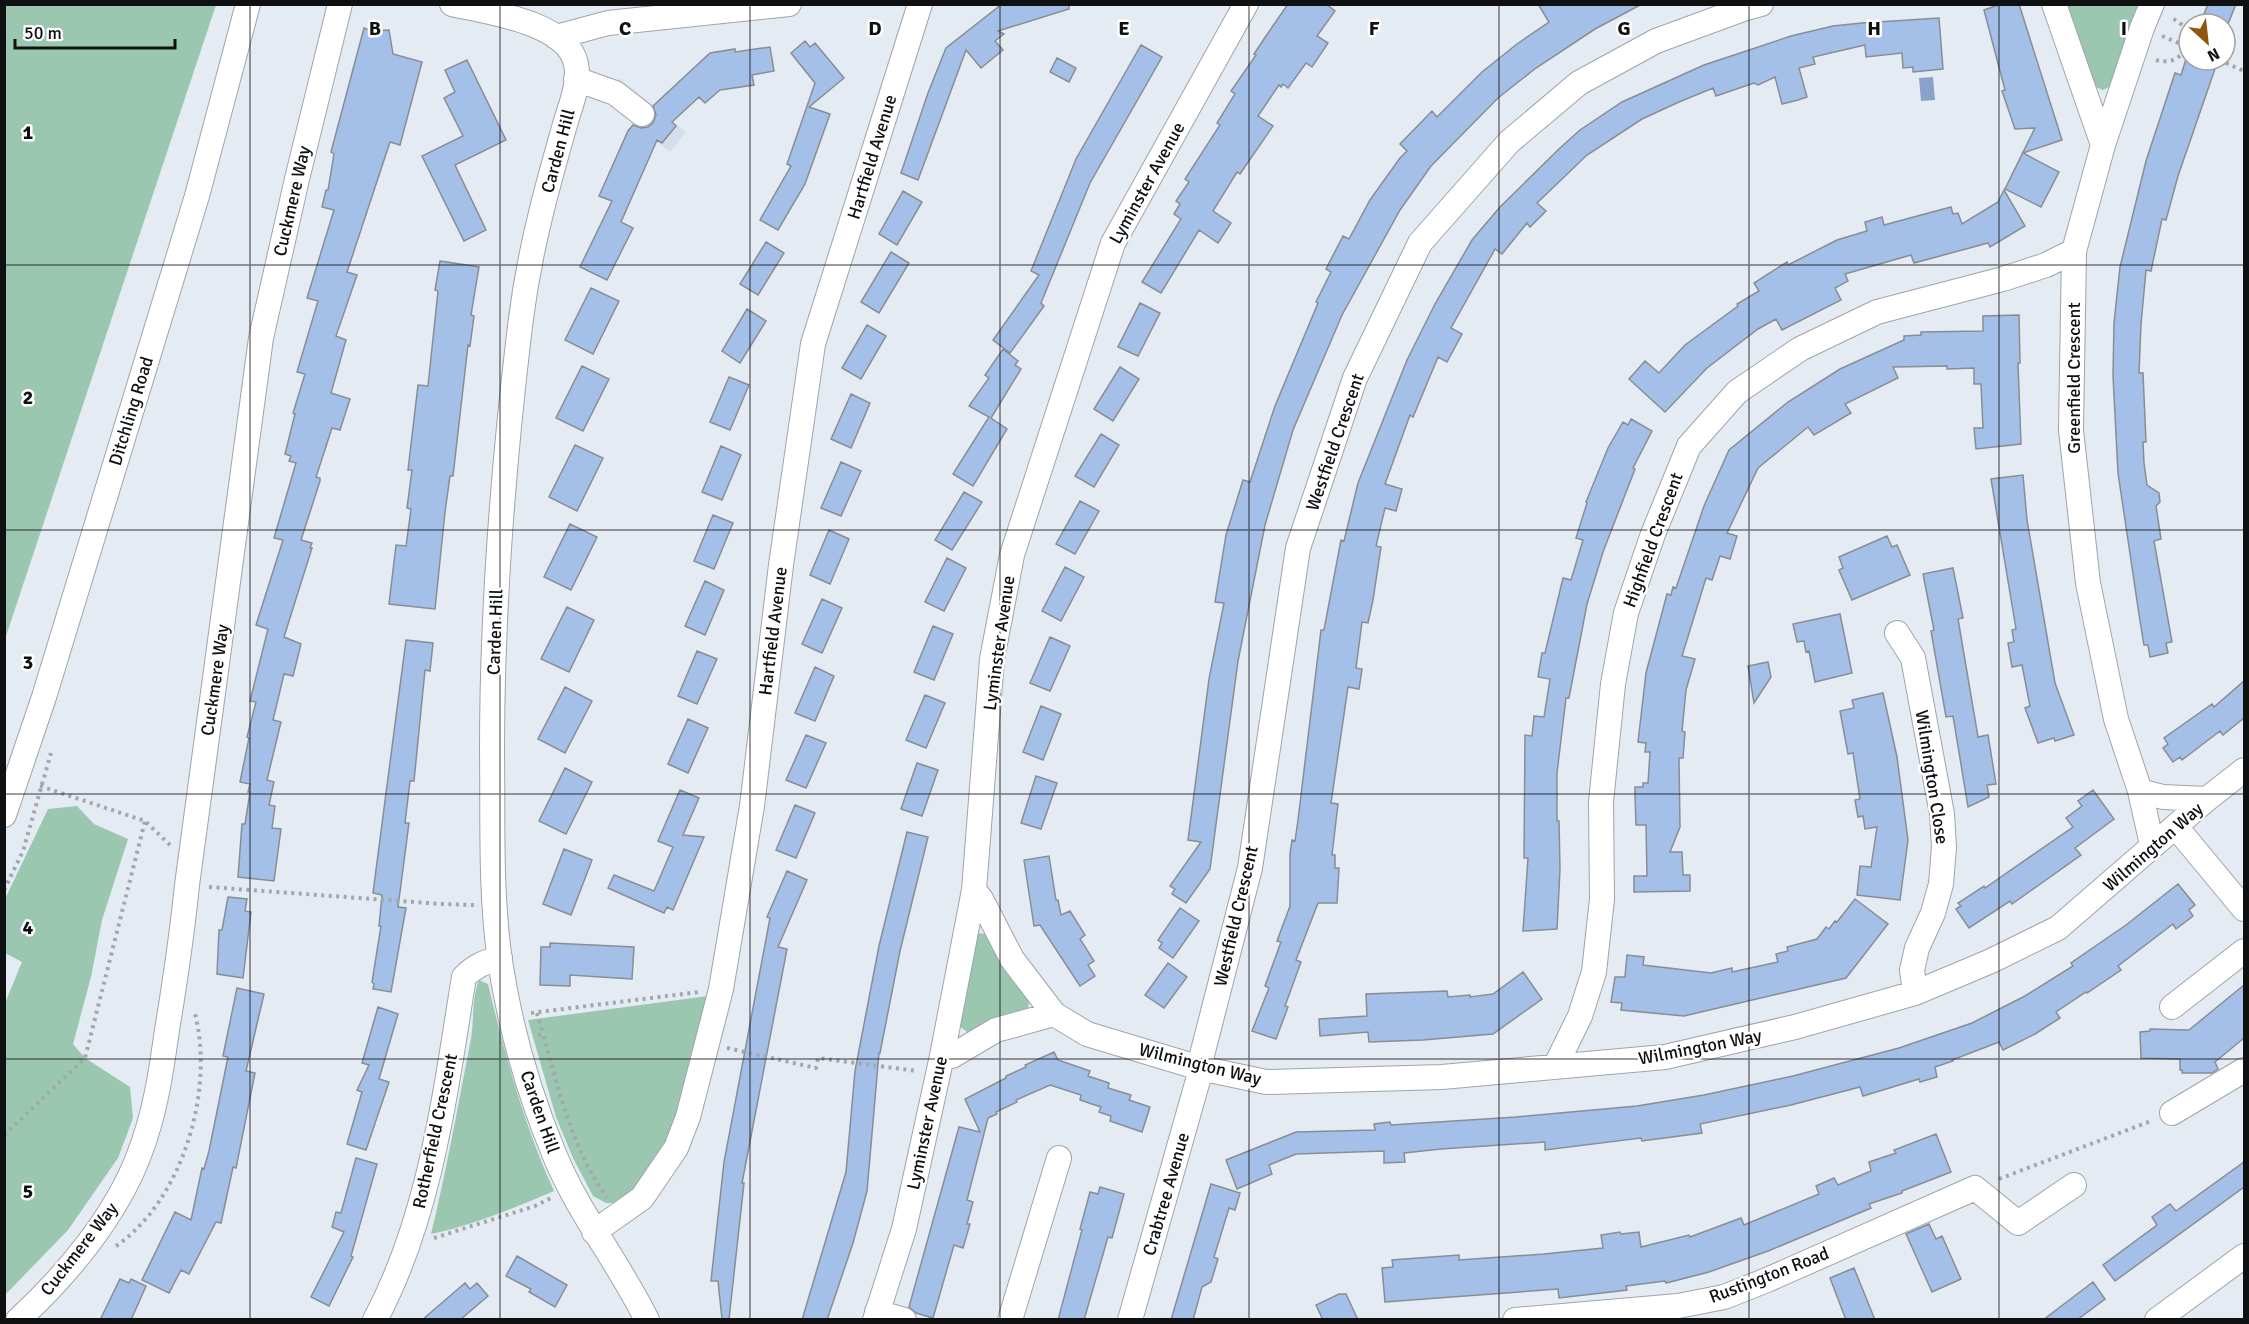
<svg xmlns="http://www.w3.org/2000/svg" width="2249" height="1324" viewBox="0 0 2249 1324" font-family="Signika,sans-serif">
<rect width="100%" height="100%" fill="#e5ebf3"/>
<path fill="#d4deec" d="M619 78 686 132 670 152 611 106Z"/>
<path fill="#9bc6af" d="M4 5H216L5 639H4Z
M2064 5H2143L2113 85 2103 90 2091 85Z
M77 806 94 824 128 839 102 920 91 977 73 1044 85 1058 130 1087 133 1118 118 1158 68 1230 5 1295V1003L22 962 5 953V899L48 809Z
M975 933 988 934 1004 970 1029 1001 1028 1011 998 1018 967 1032 957 1024Z
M479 980 488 984C505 1055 524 1125 554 1191 514 1208 474 1225 431 1234 447 1169 458 1104 471 1039 474 1020 472 997 479 980Z
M708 996 685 1092 670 1135 631 1195 616 1203H606L593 1196 573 1158 556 1117 528 1020Z"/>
<path fill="#8aa2cb" d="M1933 77 1935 100 1921 101 1919 78Z"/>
<path fill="#a4c0e9" stroke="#888d94" stroke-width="1.5" d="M1002 4H1069V9L998 31 1004 34 995 41 1003 50 981 68 966 50 918 180 901 173 928 93 946 48Z
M1288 4H1326L1335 11 1317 36 1328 43 1312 67 1306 63 1288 88 1283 84 1281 87 1279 85 1258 116 1273 126 1240 174 1237 172 1213 211 1231 223 1218 243 1199 230 1161 293 1142 282 1181 219 1174 214 1180 204 1176 201 1189 182 1185 179 1220 125 1217 123 1235 94 1231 91 1256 55 1254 54 1266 36Z
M1538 4H1642L1595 29 1536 68 1498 98 1431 166 1400 210 1342 315 1293 430 1265 525 1238 661 1210 869 1186 903 1172 894 1175 889 1170 886 1201 842 1188 840 1209 679 1224 603 1215 602 1226 535 1243 480 1250 482 1275 406 1318 303 1316 302 1331 272 1326 269 1343 236 1349 239 1370 200 1400 158 1407 151 1400 144 1432 111 1437 117 1482 72 1517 44 1549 22Z
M2001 4H2019L2062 140 2023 153 2059 172 2041 207 2005 189 2035 128 2015 129 2002 91 2005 90 1984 10Z
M2208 4H2236L2228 24H2200Z
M1939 18 1943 69 1913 72V67L1903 68 1902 53 1866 57 1865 45 1813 57 1815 64 1799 68 1807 97 1798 100 1782 104 1775 77 1758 85 1754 83 1716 96 1713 88 1679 102 1642 119 1587 155 1537 203 1546 211 1530 227 1527 223 1502 254 1495 249 1451 328 1462 334 1447 362 1438 357 1413 417 1410 415 1385 484 1402 489 1396 511 1385 508 1376 546 1381 547 1373 600 1368 623 1362 622 1356 668 1362 669 1359 689 1348 687 1331 803 1338 804 1332 855H1335V868H1339L1337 903H1318L1296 960 1301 962 1285 1006 1288 1007 1276 1039 1252 1031 1269 988 1265 986 1281 942 1277 941 1290 906V854L1292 840 1295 841 1298 820 1321 630H1324L1341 540 1344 541 1358 483 1407 360 1435 304 1472 240 1500 207 1560 148 1580 130 1622 102 1704 65 1791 36 1833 26 1862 23Z
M364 28 372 31 389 30 393 54 422 62 400 145 390 142 347 272 357 275 336 336 346 340 331 393 350 399 340 430 332 428 316 477 320 478V481L301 540 312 543 310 548H312L284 637 301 644 293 676 284 674 273 720 281 722 267 780 274 782 269 805 275 806 272 828 281 829 274 881 238 877 242 824H245L250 792H248L250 784 240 782 249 738 247 737 256 702 250 701 268 629 256 625 283 540 274 538 296 463 289 461 291 456 285 454 295 414 293 413 305 374 297 372 318 301 307 298 334 210 322 207 326 190H328L334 154 331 152Z
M805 41 810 47 815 43 844 78 809 107 830 114 805 184 778 230 760 220 791 166 787 164 815 83 791 53Z
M1141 45 1162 57 1090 183 1041 303 1044 306 1010 353 993 340 1039 275 1031 271 1076 159Z
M770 47 774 71 752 75 754 85 720 90 705 103 699 97 672 122 676 126 662 143 657 140 621 222 633 228 607 280 580 267 612 201 599 196 628 131 633 125 641 128 648 127 653 123 656 115 653 106 710 53 735 49V52Z
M2187 56 2189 60H2199L2216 66 2178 176 2166 220 2162 219 2151 271 2146 270 2141 324 2139 373H2143L2146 442H2143L2144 463 2147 485 2159 493 2160 502 2156 506 2161 539 2154 541 2172 642 2166 643 2168 653 2150 657 2148 645H2144L2140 621 2118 473 2113 376 2114 323 2120 267 2146 161 2175 73 2181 75Z
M1057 58 1076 68 1069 82 1050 72Z
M467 60 506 140 455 165 486 230 464 241 422 156 463 136 444 98 455 92 445 70Z
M2004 190 2025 226 1990 247 1988 243 1914 263 1911 255 1845 274 1848 281 1835 288 1841 300 1782 330 1776 319 1758 329 1707 368 1665 412 1629 379 1645 361 1659 373 1685 345 1738 306 1737 304 1759 291 1754 283 1787 262 1788 265 1837 240 1867 231 1865 222 1882 217 1884 225 1951 207 1953 214 1958 213 1962 224 1998 202Z
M903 191 922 202 897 245 879 234Z
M766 242 784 253 758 295 740 284Z
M891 252 909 263 879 313 861 302Z
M440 261 479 267 471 315 474 316 470 346 468 345 453 476H450L445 512 435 609 389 604 396 545 406 546 411 509 407 508 412 470H408L418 385 428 386 438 291 435 290Z
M591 288 619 301 593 354 565 340Z
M1140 303 1160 313 1138 356 1118 347Z
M747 309 766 321 740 363 722 351Z
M2019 315 2020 363H2018L2021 444 1976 449 1974 428H1983L1981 384H1974V368L1947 369V366L1893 367 1898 378 1845 404 1851 413 1814 435 1808 427 1758 468 1727 533 1737 536 1730 559 1720 556 1712 580 1706 578 1682 656 1695 659 1686 690 1682 731 1685 732 1683 758H1679L1680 827 1670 852H1682L1683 875H1690V891L1634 892V876H1647L1646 825H1636L1635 796V787H1643V783H1648L1650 752H1645L1646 743 1638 742 1646 673 1667 594 1671 595 1673 587 1676 588 1704 506 1729 450 1788 402 1840 369 1904 340V336L1921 335V332L1983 331V316Z
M867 325 886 336 861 379 842 368Z
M1003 349 1018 361 1015 365 1021 369 991 418 1007 429 973 486 953 474 989 417 969 406 989 378 985 375Z
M582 366 609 379 583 431 556 418Z
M1120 367 1139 379 1113 421 1094 409Z
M729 377 749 385 730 430 710 422Z
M851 394 870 403 851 448 831 439Z
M1631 419 1652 431 1633 468 1635 469 1603 552 1587 604 1569 698H1566L1557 773V821H1559L1560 869 1557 929 1523 931 1528 858H1524L1525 735 1532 736 1534 716 1544 717 1550 679 1538 677 1542 653H1545L1563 578 1571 580 1583 540 1576 538 1587 503 1586 502 1608 448 1623 422 1628 425Z
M1101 434 1119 445 1094 487 1075 476Z
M575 445 603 458 577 511 549 497Z
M721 446 741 455 722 500 702 492Z
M841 462 861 471 841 516 821 508Z
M2023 475 2027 520 2055 683 2074 735 2055 741 2054 738 2038 743 2025 708 2030 706 2022 665 2012 667 2008 643 2014 642 2012 630 2016 629 1991 479Z
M964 492 982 502 952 550 935 540Z
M1080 501 1099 511 1075 554 1056 544Z
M713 515 733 523 714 569 694 561Z
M570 524 597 537 571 590 544 577Z
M829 530 849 539 830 584 810 575Z
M1887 536 1892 547 1897 545 1910 575 1852 600 1839 570 1843 568 1839 557Z
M947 558 966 568 944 611 925 602Z
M1065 567 1084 577 1061 621 1042 611Z
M1953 568 1963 618 1958 619 1978 737 1988 735 1996 784 1987 785 1989 797 1968 807 1953 716 1946 717 1931 631 1934 630 1923 574Z
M705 581 724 590 705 635 685 626Z
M822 599 842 608 822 653 802 644Z
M567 607 594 620 569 672 541 659Z
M1840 614 1852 673 1815 682 1809 651 1806 652 1804 641 1797 642 1793 624Z
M933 626 953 634 934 680 914 672Z
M1050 637 1070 646 1050 691 1030 683Z
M406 640 433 643 430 671 425 670 414 781H410L405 823H409L398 907 406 908 391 992 373 989 374 984 372 982 381 926H379L382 895 373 893Z
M697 651 717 659 697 704 678 696Z
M1768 662 1771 677 1754 703 1748 666Z
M815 667 834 676 815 721 795 713Z
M2244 681V718L2223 735 2220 731 2182 760 2180 757 2173 762 2163 748 2168 744 2164 738 2212 704 2214 707Z
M565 687 592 701 565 753 538 739Z
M1883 693 1897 757 1908 840 1900 900 1857 895 1860 866 1871 867 1877 827 1865 829 1863 816 1858 817 1855 800 1860 799 1853 753 1848 754 1840 711 1854 708 1852 700Z
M925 695 945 703 926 748 906 740Z
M1041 706 1061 714 1043 760 1023 752Z
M688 719 708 728 688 773 668 764Z
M806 735 826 743 806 788 786 780Z
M917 763 938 770 922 816 901 809Z
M565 768 592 782 566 834 539 821Z
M1036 776 1057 783 1041 829 1021 823Z
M680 790 699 798 683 835 704 837 673 910 667 907 664 913 608 888 614 875 654 891 673 847 658 841Z
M2093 790 2114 819 2075 848 2081 855 2012 904 2010 901 1969 928 1956 909 1961 906 1958 903 1984 886 1985 888 2073 827 2066 818 2082 806 2078 801Z
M795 805 815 813 796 858 776 850Z
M907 832 928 837 900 951 880 1053H879L867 1191 853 1243 827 1320H802L846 1172 855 1071 879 946Z
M564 849 592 860 571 915 543 904Z
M1049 856 1056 900H1058L1061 915 1070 911 1085 935 1080 939 1094 961 1088 965 1095 976 1080 986 1040 925 1034 926 1024 860Z
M787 871 807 880 778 947 787 949 742 1183H744L729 1319H722L718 1281H711L724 1162 770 918 767 917Z
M2178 884 2195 905 2189 910 2193 916 2176 929 2173 924 2118 966 2121 970 2087 993 2086 992 2056 1012 2060 1018 2035 1034 2003 1050 1999 1042 1952 1060 1953 1061 1935 1067 1937 1077 1920 1082 1919 1079 1863 1096 1860 1087 1791 1105 1700 1124 1702 1133 1642 1141 1641 1138 1545 1150V1142L1441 1149 1404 1153 1405 1162 1384 1163V1151L1296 1154 1269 1165 1272 1174 1237 1189 1226 1160 1296 1132 1375 1130 1374 1124 1390 1122 1391 1125 1516 1117 1637 1106 1704 1095 1793 1076 1899 1048 1972 1023 2025 996 2073 966 2071 963 2126 925Z
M228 897 247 899 245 911 251 912 243 978 217 974 219 930H222Z
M1855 899 1888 924 1846 978 1684 1016 1621 1010 1622 1003 1611 1002 1615 977H1625L1627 955 1644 957 1643 965 1711 973 1732 968V972L1778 962 1776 954 1788 951 1787 947 1817 939 1826 927 1829 929 1835 921 1837 922Z
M1180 908 1199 921 1173 958 1159 948 1162 943 1158 940Z
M550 943 634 947 632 979 570 975V986L540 985 541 947H550Z
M1168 963 1187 977 1164 1008 1145 995Z
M1523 972 1542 999 1493 1034 1423 1040 1369 1042 1368 1032 1320 1036 1319 1019 1367 1016 1366 994 1447 991 1448 997 1470 995V997L1493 994Z
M2244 985V1038L2215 1062 2218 1069 2212 1073H2182V1070H2180V1059L2141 1058 2140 1032 2150 1031V1029L2189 1030Z
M237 988 264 994 246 1071 255 1073 236 1168 233 1167 221 1223 216 1222 189 1274 181 1270 169 1293 142 1280 175 1212 191 1220 202 1168 204 1169 209 1151 228 1057 223 1056Z
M378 1007 398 1014 379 1079 389 1082 366 1150 347 1144 362 1092 357 1090 369 1065 362 1063Z
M1054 1052 1058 1060 1090 1071 1088 1076 1109 1083 1108 1088 1131 1095 1129 1100 1150 1107 1142 1132 1110 1121 1111 1116 1099 1112 1101 1107 1080 1100 1081 1095 1050 1085 1016 1100 1017 1102 996 1112 997 1114 988 1118 967 1200 973 1202 967 1224H970L963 1248 954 1245 933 1318 916 1313 909 1307 959 1127 980 1132 965 1099 1006 1078V1076L1026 1067 1025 1065Z
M1936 1134 1951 1172 1902 1191V1193L1869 1204 1871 1208 1768 1251 1709 1272 1666 1283 1665 1281 1626 1286 1627 1290 1559 1298 1558 1289 1385 1302 1382 1268 1393 1267 1392 1260 1459 1255V1260L1544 1254 1603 1248 1601 1235 1620 1232 1621 1234 1639 1232 1641 1247 1689 1235 1690 1237 1741 1218 1744 1225 1819 1194 1816 1186 1834 1178 1838 1185 1871 1171 1869 1162 1896 1153 1894 1150Z
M356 1158 377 1164 351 1256 353 1257 329 1306 311 1297 344 1232 332 1227 336 1212 341 1213Z
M2244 1162V1187L2115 1281 2103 1265 2157 1225 2152 1217 2170 1204 2176 1211Z
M1211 1184 1240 1193 1235 1210 1229 1208 1214 1257 1218 1259 1211 1282 1202 1287 1193 1320H1171Z
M1100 1187 1124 1194 1112 1238 1108 1237 1084 1320H1058L1082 1230 1080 1229 1090 1192 1098 1194Z
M1929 1224 1936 1239 1942 1236 1961 1279 1932 1292 1906 1234Z
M517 1256 567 1285 555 1307 529 1292 531 1289 506 1276Z
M1854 1268 1875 1320H1846L1830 1278Z
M120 1279 129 1283 131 1279 146 1286 131 1320H100Z
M2093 1282 2105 1299 2077 1320H2043Z
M465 1283 470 1289 477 1283 488 1296 460 1320H422Z
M1339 1294H1346L1358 1320H1323L1316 1305Z"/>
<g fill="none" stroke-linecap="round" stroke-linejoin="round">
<defs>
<path id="minor" d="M452 4C486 12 568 22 576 64 580 83 571 104 566 121 558 149 550 177 543 205 533 244 525 285 520 326 503 467 492 609 492 751 493 821 490 892 500 961 510 1027 529 1094 555 1156 579 1214 619 1263 647 1320
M2054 4 2103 145
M2152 4 2142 28 2103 145 2074 251 2071 430 2088 583 2116 719 2140 791 2152 845
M556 37 608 23 789 4
M576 79 615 93 642 114
M1897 633 1913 658 1942 814 1944 847 1941 884 1933 913 1917 948 1912 970 1915 993
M2140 791 2163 797 2207 799
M4 815 44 697 197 196 248 4
M2176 827 2244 909
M974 890 981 899 1012 959 1054 1014 1087 1034 1200 1068 1266 1082 1442 1077 1665 1057 1795 1027 1915 993 1991 961 2058 928 2207 799 2244 770
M2172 1007 2244 951
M942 1056H952L996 1030 1054 1014
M1555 1067 1580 1016 1594 972 1602 899 1601 802 1613 684 1626 613 1653 534 1689 446 1737 392 1800 349 1877 312 2003 279 2046 265 2074 251
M2172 1113 2244 1070
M594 1232 642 1198 676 1148 688 1117 721 989 752 806 781 565 813 344 920 4
M877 1312 904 1320
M18 1320C66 1276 116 1216 139 1155 155 1114 161 1073 167 1030 175 982 182 934 187 885L261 338 297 179 340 4
M375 1320C431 1215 445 1093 464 977 475 966 484 962 500 958
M875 1320 904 1229 942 1056 974 890 992 659 1012 555 1113 243 1246 4
M1010 1320 1059 1158
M1130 1320 1198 1080 1202 1055 1250 868 1298 548 1355 378 1420 243 1509 142 1579 83 1656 41 1743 9 1761 4
M1515 1320 1678 1306 1724 1297 1767 1280 1975 1188 2018 1223 2074 1185
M2157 1320 2244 1256"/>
</defs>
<use href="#minor" stroke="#9fa4ac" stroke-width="26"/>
<path stroke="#a2a7ad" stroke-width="4" stroke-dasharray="3 4.5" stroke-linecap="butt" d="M2162 36 2188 47
M2156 60C2186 69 2202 30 2171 18
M2219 60 2244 71
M40 786 145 821 170 845
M209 887 441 904 474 905
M4 890 23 851 51 753
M531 1013 699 992
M537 1013 543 1034
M538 1035 543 1034C558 1087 573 1152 607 1197
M727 1048 816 1068 818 1058 917 1071
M4 1135 85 1058 145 821
M1999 1179 2151 1121
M434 1238 535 1206 551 1198
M116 1246C183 1200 216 1088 194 1010"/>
<use href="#minor" stroke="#fff" stroke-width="24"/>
</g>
<path fill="none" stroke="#0e1012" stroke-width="1.5" stroke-opacity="0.55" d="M250 4V1320M500 4V1320M750 4V1320M1000 4V1320M1249 4V1320M1499 4V1320M1749 4V1320M1999 4V1320M4 265H2244M4 530H2244M4 794H2244M4 1059H2244"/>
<g text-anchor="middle" stroke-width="5" stroke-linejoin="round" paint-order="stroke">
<g font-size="18" fill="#0e1012" stroke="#fff">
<text transform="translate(558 151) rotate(-75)" y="6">Carden Hill</text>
<text transform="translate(872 157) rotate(-73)" y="6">Hartfield Avenue</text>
<text transform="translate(1147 183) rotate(-61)" y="6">Lyminster Avenue</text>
<text transform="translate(292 201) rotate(-77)" y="6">Cuckmere Way</text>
<text transform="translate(2074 378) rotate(-90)" y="6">Greenfield Crescent</text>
<text transform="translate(131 411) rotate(-73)" y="6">Ditchling Road</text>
<text transform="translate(1335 442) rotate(-71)" y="6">Westfield Crescent</text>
<text transform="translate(1653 540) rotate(-70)" y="6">Highfield Crescent</text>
<text transform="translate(773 631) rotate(-83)" y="6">Hartfield Avenue</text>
<text transform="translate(495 632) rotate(-88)" y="6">Carden Hill</text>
<text transform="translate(999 643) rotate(-82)" y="6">Lyminster Avenue</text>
<text transform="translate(215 680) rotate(-82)" y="6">Cuckmere Way</text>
<text transform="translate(1932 777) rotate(81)" y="6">Wilmington Close</text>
<text transform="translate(2153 847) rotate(-41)" y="6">Wilmington Way</text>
<text transform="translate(1236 916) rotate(-77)" y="6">Westfield Crescent</text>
<text transform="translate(1700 1047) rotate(-11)" y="6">Wilmington Way</text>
<text transform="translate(1200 1064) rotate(14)" y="6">Wilmington Way</text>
<text transform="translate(540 1112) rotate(71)" y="6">Carden Hill</text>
<text transform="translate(927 1123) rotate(-78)" y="6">Lyminster Avenue</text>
<text transform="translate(435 1131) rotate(-78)" y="6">Rotherfield Crescent</text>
<text transform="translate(1166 1194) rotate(-74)" y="6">Crabtree Avenue</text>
<text transform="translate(79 1249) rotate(-52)" y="6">Cuckmere Way</text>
<text transform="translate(1769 1275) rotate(-21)" y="6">Rustington Road</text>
</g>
</g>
<g font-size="20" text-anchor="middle" font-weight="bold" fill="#0e1012" stroke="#fff" stroke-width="5" stroke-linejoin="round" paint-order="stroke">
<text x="375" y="35">B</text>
<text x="625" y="35">C</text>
<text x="875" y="35">D</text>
<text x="1124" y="35">E</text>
<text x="1374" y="35">F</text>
<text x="1624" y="35">G</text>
<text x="1874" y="35">H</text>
<text x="2124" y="35">I</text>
<text x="28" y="139">1</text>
<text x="28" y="404">2</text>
<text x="28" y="669">3</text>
<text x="28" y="934">4</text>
<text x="28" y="1198">5</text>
</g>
<rect width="2249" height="1324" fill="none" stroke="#0e1012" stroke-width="12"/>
<g transform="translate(2207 42) rotate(153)"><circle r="28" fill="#ffffff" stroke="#9f9fa0" stroke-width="1.5"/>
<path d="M0-4.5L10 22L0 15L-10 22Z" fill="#8f550f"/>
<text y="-9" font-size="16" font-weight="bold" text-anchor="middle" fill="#0e1012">N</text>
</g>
<path d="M15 39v9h160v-9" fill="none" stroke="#0e1012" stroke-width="3"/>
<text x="24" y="39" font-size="18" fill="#0e1012" stroke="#ffffff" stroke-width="4.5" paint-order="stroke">50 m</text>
</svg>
